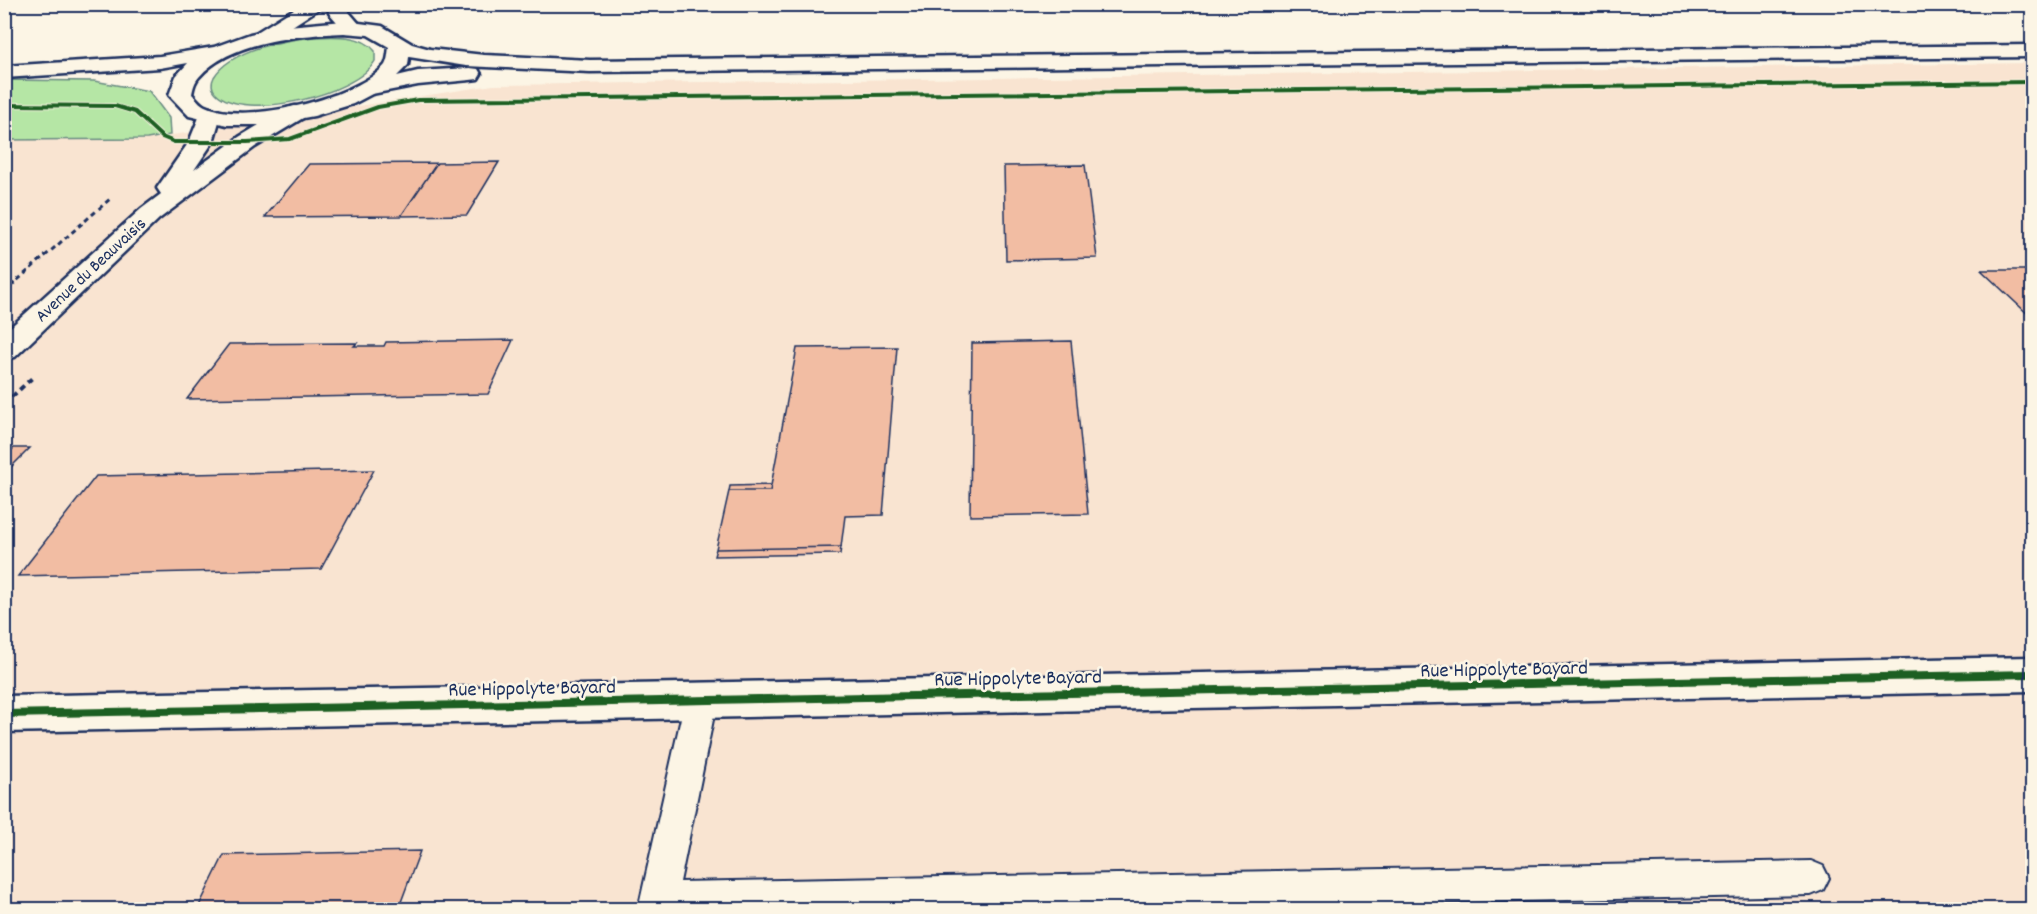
<svg xmlns="http://www.w3.org/2000/svg" width="2037" height="914" viewBox="0 0 2037 914" font-family="Dekko,sans-serif">
<rect width="100%" height="100%" fill="#fcf5e5"/>
<filter id="ink" filterUnits="userSpaceOnUse"><feTurbulence type="fractalNoise" baseFrequency=".0167" numOctaves="2"/><feDisplacementMap in="SourceGraphic" scale="12" xChannelSelector="R" yChannelSelector="G"/><feConvolveMatrix kernelMatrix="1 2 1 2 8 2 1 2 1" color-interpolation-filters="sRGB"/></filter>
<g filter="url(#ink)">
<path fill="#f9e4d1" d="M2032 63V909H5L4 140 147 139 493 85Z"/>
<path fill="#b5e6a5" stroke="#688a82" stroke-width="1.5" d="M314 37C333 36 362 34 375 51V61C356 95 244 122 216 93 211 88 211 83 214 77 231 49 285 40 314 37Z
M5 80 94 81 149 91 169 118 170 135 147 139 5 140Z"/>
<path fill="#f2bda3" stroke="#1b2f5e" stroke-width="1.5" d="M499 162 467 215 401 216 437 163Z
M437 163 401 216 265 217 309 164Z
M1085 165 1097 258 1006 260 1004 166Z
M1981 270H2032V318Z
M513 340 488 394 187 399 229 344 357 343 354 346H384L386 342Z
M1071 341 1088 514 970 516 972 343Z
M897 347 883 515 845 516 841 547 716 549 729 491H770L797 348Z
M14 448H30L8 470H4V457Z
M374 470 321 569 18 576 96 476Z
M771 485 770 491H729L730 486Z
M841 547 840 554 714 556 716 549Z
M420 851 398 910H197L224 855Z"/>
<g fill="none" stroke-linecap="round" stroke-linejoin="round">
<defs>
<path id="service" d="M701 687 712 691 717 700 680 882 1811 861 1823 866 1829 878 1823 890 1811 895 1078 910H638L685 700 690 691Z"/>
<path id="minor" d="M302 4H326L271 40H257L254 36 257 32Z
M328 4H348L349 12 361 26 358 30H344L329 13Z
M2032 657V691L4 732V696Z"/>
<path id="tertiary" d="M295 106 303 108 306 113 303 118 255 147 159 219 15 357 4 359V333L141 209 161 194 157 188 189 142 202 110 210 108 218 110 221 115 213 142 194 170 239 137 287 108Z"/>
<path id="secondary" d="M344 21 382 26 412 44 430 49 484 55 590 60 2032 45V57L590 72 466 66 409 57 408 65 397 76 418 71 470 68 478 69 481 74 478 79 470 80 418 85 372 94 353 104 314 116 265 125H227L189 116 169 95 176 76 188 63 160 68 4 78V66L160 56 214 47 250 34 288 26ZM344 33 368 35 389 47C388 53 388 60 385 65 358 98 244 126 205 106 200 104 196 98 192 94 193 88 195 81 199 77 230 41 300 35 344 33Z"/>
</defs>
<use href="#service" stroke="#1b2f5e" stroke-width="4"/>
<use href="#minor" stroke="#1b2f5e" stroke-width="5"/>
<use href="#tertiary" stroke="#1b2f5e" stroke-width="5"/>
<use href="#secondary" stroke="#1b2f5e" stroke-width="5"/>
<path stroke="#1b2f5e" stroke-width="3" stroke-dasharray="5 4" stroke-linecap="butt" d="M4 292 110 199"/>
<path stroke="#1b2f5e" stroke-width="4" stroke-dasharray="6 4.5" stroke-linecap="butt" d="M4 404 32 378"/>
<use href="#service" fill="#fcf5e5" fill-rule="evenodd"/>
<use href="#minor" fill="#fcf5e5" fill-rule="evenodd"/>
<use href="#tertiary" fill="#fcf5e5" fill-rule="evenodd"/>
<use href="#secondary" fill="#fcf5e5" fill-rule="evenodd"/>
<defs>
<path id="cycleway-far1" d="M4 105 115 106 135 112 162 137 174 142H247L290 139 378 107 418 100 2032 82"/>
<path id="cycleway" d="M4 714 2032 674"/>
</defs>
<use href="#cycleway-far1" stroke="#fcf5e5" stroke-width="6"/>
<use href="#cycleway" stroke="#fcf5e5" stroke-width="11"/>
<use href="#cycleway-far1" stroke="#1b5e20" stroke-width="4"/>
<use href="#cycleway" stroke="#1b5e20" stroke-width="8"/>
</g>
</g>
<g text-anchor="middle" stroke-width="5" stroke-linejoin="round" paint-order="stroke">
<g font-size="18" fill="#1b2f5e" stroke="#fcf5e5">
<text transform="translate(90 269) rotate(-43)" y="6">Avenue du Beauvaisis</text>
</g>
<g font-size="21" fill="#1b2f5e" stroke="#fcf5e5">
<text transform="translate(1504 668) rotate(-1)" y="7">Rue Hippolyte Bayard</text>
<text transform="translate(1018 677) rotate(-1)" y="7">Rue Hippolyte Bayard</text>
<text transform="translate(532 687) rotate(-1)" y="7">Rue Hippolyte Bayard</text>
</g>
</g>
<rect width="2037" height="914" fill="none" stroke="#fcf5e5" stroke-width="24"/>
<rect x="12" y="12" width="2013" height="890" fill="none" stroke="#1b2f5e" stroke-width="2" filter="url(#ink)"/>
</svg>
